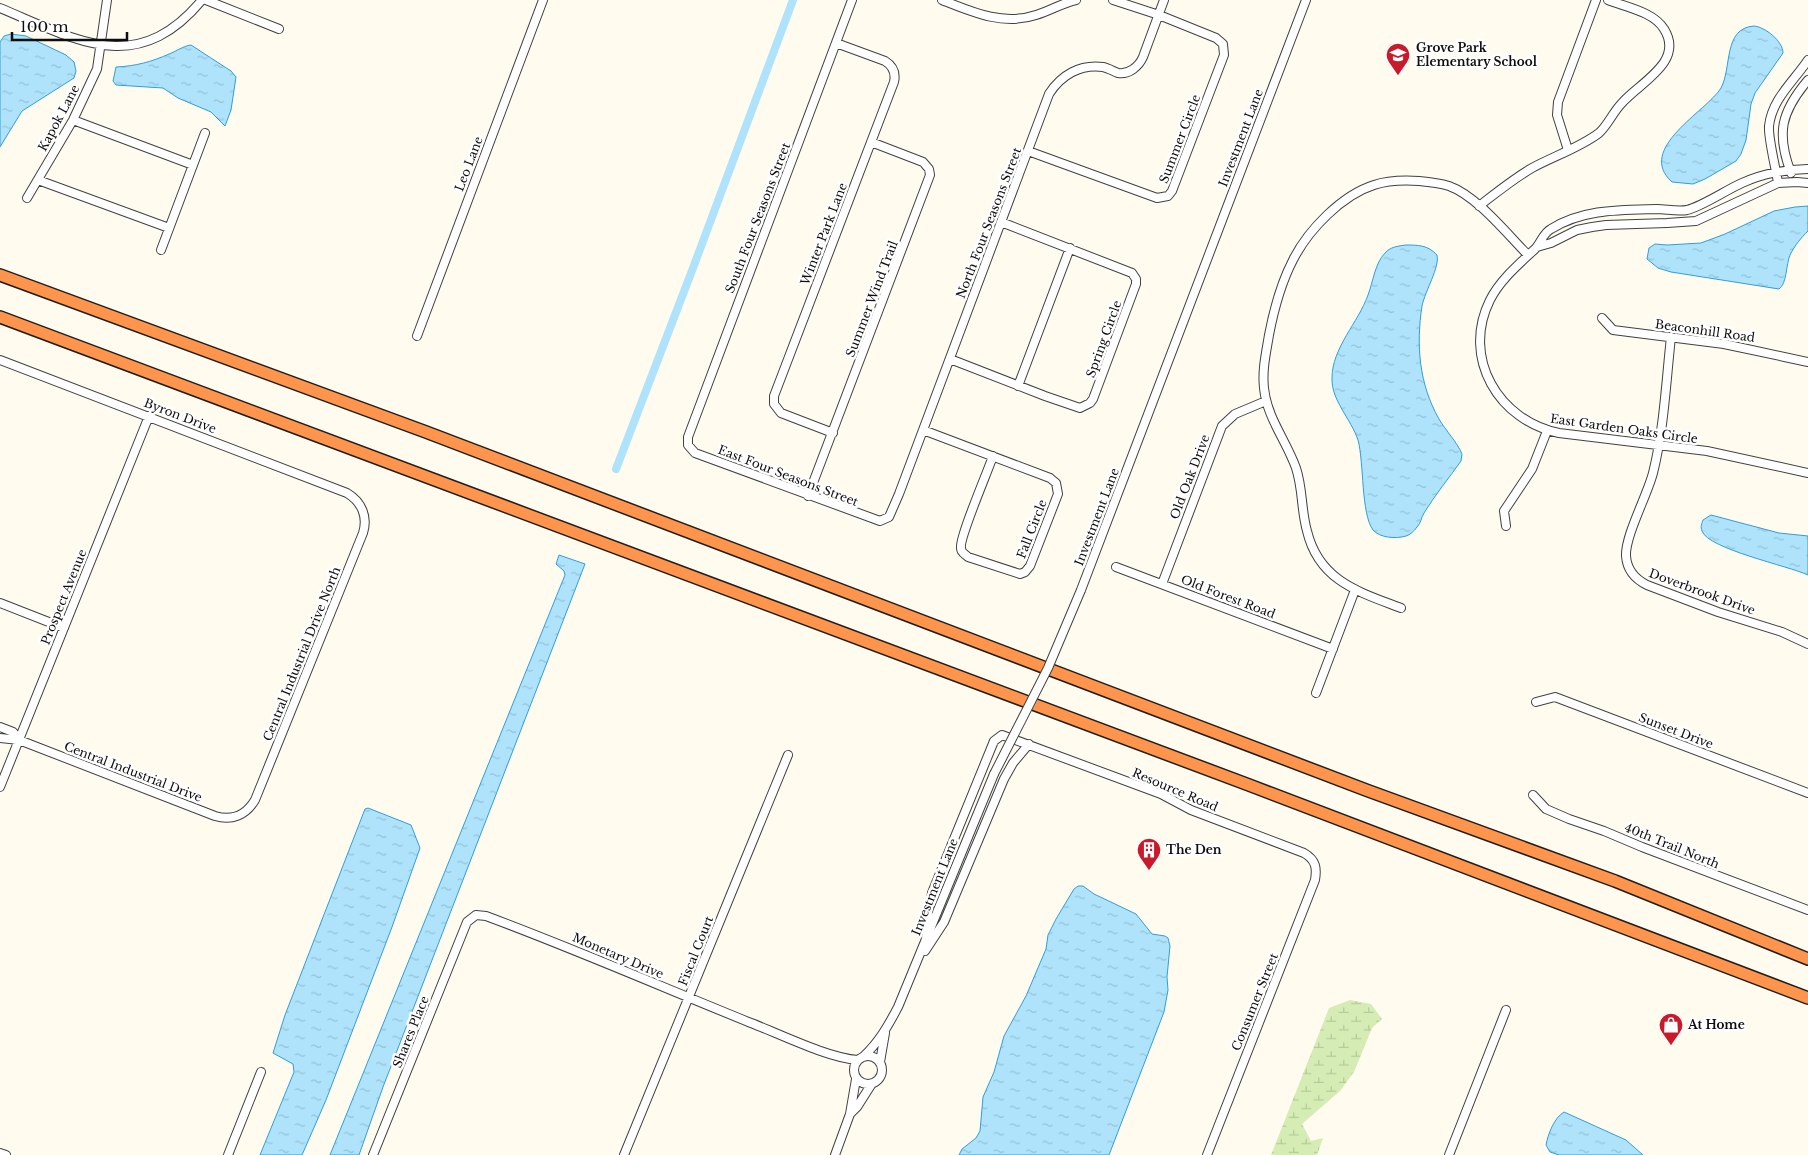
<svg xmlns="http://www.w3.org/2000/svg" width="1808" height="1155" viewBox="0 0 1808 1155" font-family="'Libre Baskerville',serif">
<defs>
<pattern id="wetland-marsh" width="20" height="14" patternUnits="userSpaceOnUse" patternTransform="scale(1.25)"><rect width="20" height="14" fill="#d5edb5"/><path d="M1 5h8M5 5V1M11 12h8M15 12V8" fill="none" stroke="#b6ca9a"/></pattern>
<pattern id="water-ripples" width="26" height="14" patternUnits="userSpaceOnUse" patternTransform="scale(1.25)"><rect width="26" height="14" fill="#aee3fb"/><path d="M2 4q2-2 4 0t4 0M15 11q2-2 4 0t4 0" fill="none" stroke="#94c2d6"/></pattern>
</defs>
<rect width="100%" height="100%" fill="#fffbef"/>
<path fill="url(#wetland-marsh)" d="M1350 1000 1371 1004 1382 1019 1372 1028 1354 1072 1340 1091 1302 1124 1311 1141 1323 1138 1317 1155H1271L1329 1008Z"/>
<path fill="url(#water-ripples)" stroke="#2f9fd9" d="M1754 26C1765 27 1783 41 1783 53L1755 93 1751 104 1746 140 1741 154 1736 161 1705 179 1693 184 1672 182C1635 149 1707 111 1721 88 1732 68 1723 28 1754 26Z
M11 34 26 36 66 55 74 62 76 71 74 78 22 111 0 147V42L4 36Z
M191 45 231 71 236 77 231 110 225 126 211 112 178 98 163 88 116 85 113 81 116 67C136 66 151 62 169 54 177 51 183 46 191 45Z
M1808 206V231C1801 238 1795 245 1790 255 1786 264 1787 284 1779 289L1671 272 1658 268 1647 259 1649 248 1655 244 1667 245 1701 243 1725 234 1774 211 1795 207Z
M1406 245C1418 245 1428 245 1437 255 1440 267 1425 291 1422 306 1416 345 1419 384 1439 419 1446 431 1457 442 1462 454L1461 461C1449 478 1435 495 1424 513 1421 518 1421 523 1417 527 1414 531 1410 535 1406 536 1396 539 1380 538 1373 530 1361 514 1364 462 1358 440 1351 419 1331 400 1332 378 1332 348 1358 323 1368 295 1373 282 1375 263 1385 253 1390 247 1398 246 1406 245Z
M1711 515 1779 533 1808 536V575C1789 566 1708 549 1702 531 1700 527 1702 523 1703 520Z
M559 555 585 564 383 1087 359 1155H330L565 575 564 571 556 564Z
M368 808 411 825 420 848 392 927 326 1100 302 1155H260L294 1072 293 1064 273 1053 285 1015 365 809Z
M1078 886H1083L1094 894 1136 914 1152 934 1165 936 1168 938 1170 946 1167 977 1168 990 1164 1012 1109 1155H959L962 1149 976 1138 980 1131 983 1097 994 1072 1004 1036 1026 996 1046 949 1048 935 1056 919 1074 889Z
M1564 1112 1626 1140 1643 1155H1559L1550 1152 1546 1145C1548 1134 1554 1118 1564 1112Z"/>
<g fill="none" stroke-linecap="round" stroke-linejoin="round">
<path stroke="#aee3fb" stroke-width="8" d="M616 469 693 268 793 0"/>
<defs>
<path id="minor" d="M206 0 279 29
M852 0 688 437V445L695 453 880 521 889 517 899 494 1049 94C1061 75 1080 64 1103 67 1108 68 1113 71 1118 73 1129 75 1139 66 1143 57L1164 0
M942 0C972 12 1003 26 1036 15 1050 11 1062 3 1076 0
M0 8C77 40 137 78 202 0
M73 120 193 165
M1568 150 1557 115 1558 102 1596 0
M1028 151 1157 198 1168 196 1172 191 1224 55 1223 44 1216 38 1159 15 1113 0
M1808 169C1784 170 1764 173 1742 183 1726 190 1703 206 1687 210 1678 212 1666 209 1657 209 1620 210 1583 209 1551 229 1543 233 1541 243 1535 249 1518 265 1500 280 1490 300 1461 358 1499 421 1559 433L1707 451 1808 473
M1791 173C1776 133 1781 112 1808 80
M38 180 169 228
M1778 183C1776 169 1768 138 1769 126 1772 99 1794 81 1808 60
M27 198 73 120 97 69 107 0
M1479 206C1496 193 1513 179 1532 168 1552 157 1581 147 1599 133 1608 125 1613 112 1622 103 1639 83 1685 62 1664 29 1654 12 1626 7 1608 0
M1537 247 1551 243 1577 230 1592 227 1606 225 1667 223 1696 221 1778 183 1797 182 1808 183
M161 250 205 133
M1602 318 1613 330 1724 344 1808 362
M417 336 543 0
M1671 337C1666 382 1664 429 1653 473 1647 496 1625 536 1626 556 1627 570 1635 579 1647 585L1718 612 1782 632 1808 644
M950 359 1045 396 1080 408 1090 403 1093 399 1136 284V279L1132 273 1001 222
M0 360 347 493C362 502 368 517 363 533L255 800C246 815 232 821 215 816L19 740 0 738
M1018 386 1070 248
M923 430 1050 478 1056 483 1058 494 1030 566 1025 572 1020 574 968 557C965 554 961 553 961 548 959 538 988 471 993 456
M833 433 781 413 774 404V396L894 82C896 73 893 66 885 61L836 43
M808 496 930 175 929 169 923 162 871 142
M1506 526 1504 511 1532 469 1547 431
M1116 567 1333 649
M1162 584 1222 426 1235 414 1266 401
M1081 590 1306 0
M0 603 64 628
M1401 608C1359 592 1319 581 1307 531 1301 510 1303 489 1296 468 1286 440 1267 418 1264 388 1262 370 1266 353 1269 335 1274 309 1281 283 1293 260 1308 230 1342 195 1374 185 1389 180 1404 180 1419 181 1430 182 1439 183 1449 186 1477 196 1507 234 1528 255
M1316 693 1355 590
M1536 702 1555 697 1808 793
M0 727 13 732 19 740
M0 787 149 416
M1533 795 1546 809 1569 819 1604 831 1642 847 1808 910
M926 939 928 912 932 893 994 741 1002 735 1161 794 1191 810 1304 853C1316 860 1317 868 1315 880L1207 1155
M925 951 944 922 1004 779 1013 763 1029 744
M854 1070a14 14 0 1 1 28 0a14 14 0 1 1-28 0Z
M863 1057C879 1042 888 1026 898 1007L994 774
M880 1062 885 1033
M850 1114 857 1107 871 1085
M0 1153 6 1155
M228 1155 261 1072
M373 1155 467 922 476 915 486 916C575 949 662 987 751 1023 780 1034 828 1058 858 1060
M624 1155 788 755
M835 1155 850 1114 856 1079
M1449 1155 1506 1010"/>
<path id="highway" d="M0 275 426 432 1366 790 1615 881 1808 959
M0 317 1249 785 1808 998"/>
</defs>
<use href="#minor" stroke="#414141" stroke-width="10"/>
<use href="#highway" stroke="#1f1f1f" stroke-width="14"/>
<use href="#minor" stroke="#fff" stroke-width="8"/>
<use href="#highway" stroke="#ff944d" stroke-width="11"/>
<defs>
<path id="minor-bridge" d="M994 774 1048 668 1081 590"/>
</defs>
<use href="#minor-bridge" stroke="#414141" stroke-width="10" stroke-linecap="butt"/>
<use href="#minor-bridge" stroke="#fff" stroke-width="8"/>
</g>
<defs>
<symbol id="school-pin" viewBox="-11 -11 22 30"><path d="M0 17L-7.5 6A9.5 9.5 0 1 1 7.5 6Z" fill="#cb192c" stroke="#fff"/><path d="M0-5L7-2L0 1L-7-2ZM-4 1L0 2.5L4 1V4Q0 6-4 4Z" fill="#fff"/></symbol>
<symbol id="building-pin" viewBox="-11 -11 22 30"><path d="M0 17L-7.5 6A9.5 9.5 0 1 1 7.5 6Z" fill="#cb192c" stroke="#fff"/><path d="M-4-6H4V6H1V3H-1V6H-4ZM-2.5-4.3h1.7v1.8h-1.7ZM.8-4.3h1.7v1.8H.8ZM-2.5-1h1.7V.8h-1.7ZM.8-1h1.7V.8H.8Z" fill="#fff"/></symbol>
<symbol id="shop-pin" viewBox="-11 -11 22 30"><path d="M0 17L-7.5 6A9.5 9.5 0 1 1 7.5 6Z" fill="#cb192c" stroke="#fff"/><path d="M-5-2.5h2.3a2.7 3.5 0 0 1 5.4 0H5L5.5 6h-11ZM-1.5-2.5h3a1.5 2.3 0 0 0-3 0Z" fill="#fff"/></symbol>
</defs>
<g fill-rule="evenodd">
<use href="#school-pin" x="1384" y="41" width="28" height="38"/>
<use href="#building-pin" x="1135" y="836" width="28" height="38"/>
<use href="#shop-pin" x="1657" y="1011" width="28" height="38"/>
</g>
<g text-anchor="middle" stroke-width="5" stroke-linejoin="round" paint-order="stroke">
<g font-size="12" font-weight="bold" fill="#0e0e0e" stroke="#fff" text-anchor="start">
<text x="1416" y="52">Grove Park<tspan x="1416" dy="14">Elementary School</tspan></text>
<text x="1166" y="854">The Den</text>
<text x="1688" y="1029">At Home</text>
</g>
<g font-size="12" fill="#0e0e0e" stroke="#fff">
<text transform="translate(59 118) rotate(-62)" y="4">Kapok Lane</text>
<text transform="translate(1241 138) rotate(-69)" y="4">Investment Lane</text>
<text transform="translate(1180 139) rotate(-69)" y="4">Summer Circle</text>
<text transform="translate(469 164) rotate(-69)" y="4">Leo Lane</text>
<text transform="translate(758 218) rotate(-69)" y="4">South Four Seasons Street</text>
<text transform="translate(989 223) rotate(-69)" y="4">North Four Seasons Street</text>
<text transform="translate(824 234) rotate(-69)" y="4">Winter Park Lane</text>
<text transform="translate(872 299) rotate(-69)" y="4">Summer Wind Trail</text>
<text transform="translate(1705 331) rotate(8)" y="4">Beaconhill Road</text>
<text transform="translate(1104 339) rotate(-70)" y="4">Spring Circle</text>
<text transform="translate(180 416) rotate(21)" y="4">Byron Drive</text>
<text transform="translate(1624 429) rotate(8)" y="4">East Garden Oaks Circle</text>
<text transform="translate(788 476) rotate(21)" y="4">East Four Seasons Street</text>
<text transform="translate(1190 477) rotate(-69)" y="4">Old Oak Drive</text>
<text transform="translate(1097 517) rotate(-69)" y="4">Investment Lane</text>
<text transform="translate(1032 529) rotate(-69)" y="4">Fall Circle</text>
<text transform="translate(1702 592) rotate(20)" y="4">Doverbrook Drive</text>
<text transform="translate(64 597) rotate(-68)" y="4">Prospect Avenue</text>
<text transform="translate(1228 597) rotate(21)" y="4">Old Forest Road</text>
<text transform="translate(302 654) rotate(-68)" y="4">Central Industrial Drive North</text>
<text transform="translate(1676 731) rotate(21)" y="4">Sunset Drive</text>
<text transform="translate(133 772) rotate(21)" y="4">Central Industrial Drive</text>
<text transform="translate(1175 790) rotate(23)" y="4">Resource Road</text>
<text transform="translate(1672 846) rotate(22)" y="4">40th Trail North</text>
<text transform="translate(935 887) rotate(-68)" y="4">Investment Lane</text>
<text transform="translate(696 951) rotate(-68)" y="4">Fiscal Court</text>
<text transform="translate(618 956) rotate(23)" y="4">Monetary Drive</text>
<text transform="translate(1255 1002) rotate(-68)" y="4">Consumer Street</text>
<text transform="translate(411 1032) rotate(-68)" y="4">Shares Place</text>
</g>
</g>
<path d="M12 32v8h115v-8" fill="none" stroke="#0e0e0e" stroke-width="2.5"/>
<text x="20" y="32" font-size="15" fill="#0e0e0e" stroke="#ffffff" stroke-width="4" paint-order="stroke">100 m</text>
</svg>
